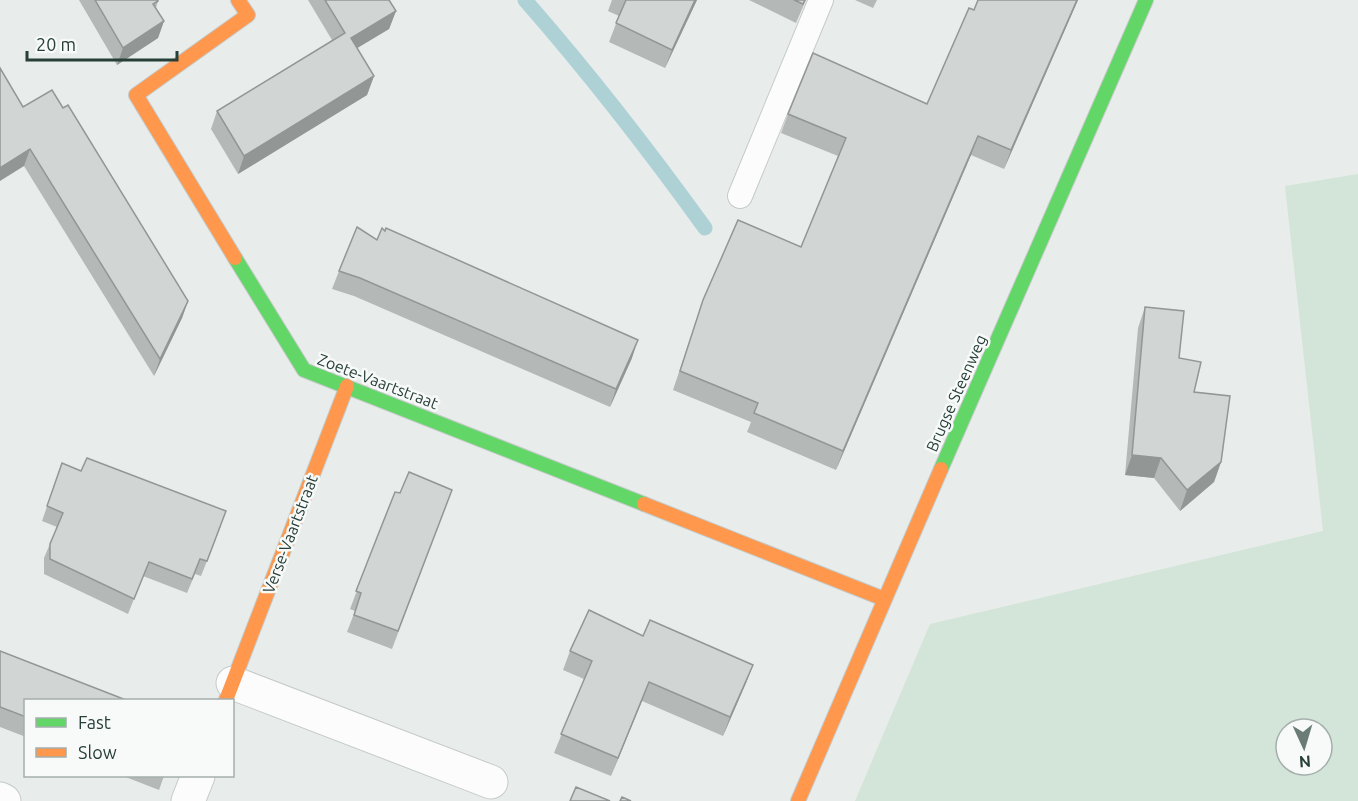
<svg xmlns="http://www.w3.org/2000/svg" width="1358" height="801" viewBox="0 0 1358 801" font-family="Ubuntu,sans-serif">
<rect width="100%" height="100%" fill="#e8edeb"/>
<path fill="#d3e4d8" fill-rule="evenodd" d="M1358 174V801H855L930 624 1323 531 1285 186ZM1286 729H1322V765H1286Z"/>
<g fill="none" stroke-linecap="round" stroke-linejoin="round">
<path stroke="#aed1d6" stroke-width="15" d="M525 0C589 73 648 149 705 228"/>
<defs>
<path id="lane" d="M740 196 821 0"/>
<path id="street" d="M233 683 491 782
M0 799 4 801
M188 801 198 776"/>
<path id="fast" d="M235 258 304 370 644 504
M941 469 1146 0"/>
<path id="slow" d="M235 258 136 95 248 15 238 0
M644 504 884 599
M226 700 347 386
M798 801 941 469"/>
</defs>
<use href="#lane" stroke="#c5cac8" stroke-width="26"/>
<use href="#street" stroke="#c5cac8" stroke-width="35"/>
<use href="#fast" stroke="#c4cac8" stroke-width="16"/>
<use href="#slow" stroke="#c4cac8" stroke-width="16"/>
<use href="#lane" stroke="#fcfcfc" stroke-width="24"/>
<use href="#street" stroke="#fcfcfc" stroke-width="33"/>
<use href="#fast" stroke="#63d668" stroke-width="14"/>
<use href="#slow" stroke="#ff974d" stroke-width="14"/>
</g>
<path fill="#b4b8b6" d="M79 0H158V1L156 8 164 21 158 38 117 65Z
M308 0H389L396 11 389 29 357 48 374 76 367 95 238 174 211 129 217 111 332 40Z
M612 0H697L665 68 609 42 619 16 608 11Z
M749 0H806L796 23Z
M855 0H877L873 8Z
M1078 0 1004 169 971 155 836 470 747 432 751 422 673 390 703 300 801 247 838 156 781 133 788 114 927 104 974 10Z
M23 107 63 108 188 301 182 318 154 376 24 166Z
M339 271 632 358 610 407 354 296 332 289Z
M1145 307 1179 358 1194 392 1221 462 1214 482 1180 511 1154 478 1125 475 1138 328Z
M62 463 221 526 201 576 195 574 187 593 143 576 128 614 44 574V558L57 527 42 521Z
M452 490 392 649 347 632 355 611 350 609 376 540 400 493Z
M643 636 753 665 746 683 723 736 642 701 611 776 554 753 584 679 563 670 570 651Z
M0 651 26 700V737L0 727Z
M123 776H164L159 790Z"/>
<path fill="#929694" d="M695 0H697L665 68 672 50Z
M1077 0H1078L1004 169 1011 150Z
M396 11 389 29 344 56 351 38Z
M164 21 158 38 117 65 123 48Z
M374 76 367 95 238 174 244 156Z
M978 136 971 155 836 470 843 451Z
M30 149 24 166 0 181V168Z
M188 301 182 318 154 376 160 359Z
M638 340 632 358 610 407 616 389Z
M1132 455 1161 458 1154 478 1125 475Z
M1221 462 1214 482 1180 511 1187 490Z
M753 665 746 683 723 736 730 717Z
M649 682 642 701 611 776 618 758Z"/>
<path fill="#d1d6d4" stroke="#929694" stroke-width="1.5" d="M95 0H158V1L153 4 164 21 123 48Z
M325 0H389L396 11 351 38 374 76 244 156 217 111 345 33Z
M626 0H695L672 50 616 23Z
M794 0H805L803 4Z
M978 0H1077L1011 150 978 136 843 451 754 413 758 403 680 371 703 300 738 220 801 247 846 138 788 114 813 53 927 104 969 8 974 10Z
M0 68 23 107 52 90 63 108 68 105 188 301 160 359 30 149 0 168Z
M357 227 377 240 382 228 385 231 386 228 638 340 616 389 360 278 339 271Z
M1145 307 1184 311 1179 358 1201 362 1194 392 1230 396 1221 462 1187 490 1161 458 1132 455Z
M87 458 226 511 207 561 200 559 192 579 149 562 134 599 50 559V544L63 513 47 506 62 463 81 471Z
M409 472 452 490 398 631 354 615 361 593 356 591 376 540 395 492 400 493Z
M589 610 643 636 650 620 753 665 730 717 649 682 618 758 561 734 592 661 570 651Z
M0 651 126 700H26V717L0 707Z
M576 787 610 801H570Z
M622 797 631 801H620Z"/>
<g text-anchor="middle" stroke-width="5" stroke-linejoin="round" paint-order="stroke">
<g font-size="16" fill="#273f38" stroke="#f7faf9">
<text transform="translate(378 381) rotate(21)" y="6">Zoete-Vaartstraat</text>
<text transform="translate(956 393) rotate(-66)" y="6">Brugse Steenweg</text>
<text transform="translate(290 534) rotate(-69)" y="6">Verse-Vaartstraat</text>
</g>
</g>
<rect x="24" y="699" width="210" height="78" fill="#f7faf9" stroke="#a4afac" stroke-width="1.5"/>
<rect x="36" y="718" width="30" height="9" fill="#63d668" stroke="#a4afac" stroke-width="1.5"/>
<text x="78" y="729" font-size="18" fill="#273f38">Fast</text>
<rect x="36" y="748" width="30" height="9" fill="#ff974d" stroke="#a4afac" stroke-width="1.5"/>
<text x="78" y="759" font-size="18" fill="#273f38">Slow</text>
<g transform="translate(1304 747) rotate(176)"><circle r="28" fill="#f7faf9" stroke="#a4afac" stroke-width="1.5"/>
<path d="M0-4.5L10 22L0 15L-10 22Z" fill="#6b7c77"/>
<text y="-9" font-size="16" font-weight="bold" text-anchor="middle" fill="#273f38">N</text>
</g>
<path d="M27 51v9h150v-9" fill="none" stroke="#273f38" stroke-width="3"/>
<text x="36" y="51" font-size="18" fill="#273f38" stroke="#f7faf9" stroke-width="4.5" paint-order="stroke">20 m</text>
</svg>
